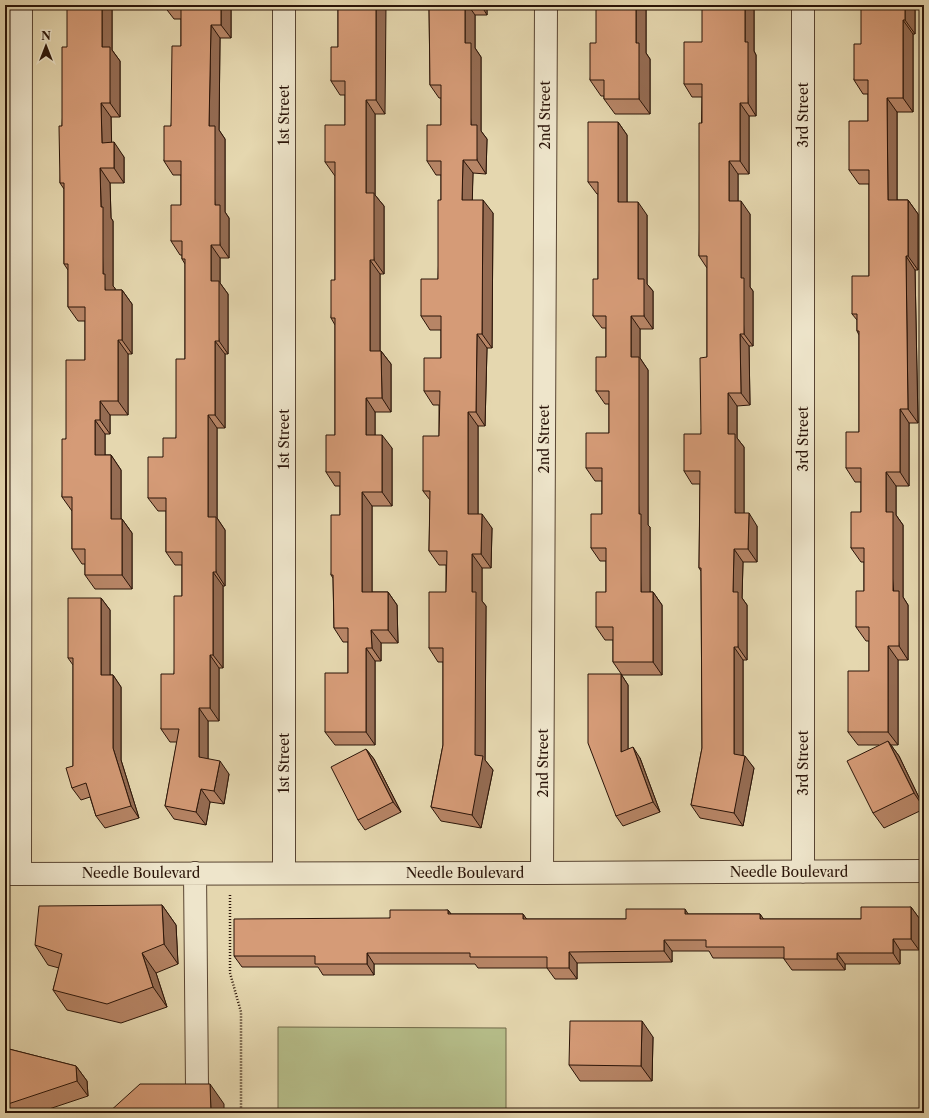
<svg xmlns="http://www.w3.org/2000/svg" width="929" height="1118" viewBox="0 0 929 1118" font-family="'Libre Caslon Text',serif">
<rect width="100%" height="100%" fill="#e5d7af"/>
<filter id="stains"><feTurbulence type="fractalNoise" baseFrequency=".005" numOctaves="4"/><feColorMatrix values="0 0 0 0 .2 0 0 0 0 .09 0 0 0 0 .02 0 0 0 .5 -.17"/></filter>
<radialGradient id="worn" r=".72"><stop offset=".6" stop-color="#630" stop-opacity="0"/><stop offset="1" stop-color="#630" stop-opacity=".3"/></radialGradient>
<path fill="#b6be8a" stroke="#706949" d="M278 1027 506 1028V1113H278Z
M583 1111H912L914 1113H583Z"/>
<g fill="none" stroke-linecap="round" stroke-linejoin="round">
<defs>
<path id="minor" d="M803 5V872
M20 873 21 5
M195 873 197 1087
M284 873V5
M542 873 546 5
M5 874 542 873 924 871"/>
</defs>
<use href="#minor" stroke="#594532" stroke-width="24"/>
<path stroke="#2a1408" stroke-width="2.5" stroke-dasharray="1 2" stroke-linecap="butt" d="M230 895V973L241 1012V1113"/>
<use href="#minor" stroke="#eee5cb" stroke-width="22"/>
</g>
<path fill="#b78566" stroke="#2a1408" d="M112 5V50L120 61V117H111V142L124 157V183H110L111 218 113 221V286L115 288V290H122L132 304V354H128V415H110V434H105V455H111L121 470V519H122L132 533V589H95L85 575V564H82L72 549V511L62 497 66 439 85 360V321H78L68 307V270L64 264V189L60 183 62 126 67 47Z
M231 5V38H220L219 130 225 139V212L229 218V258H220V283L228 294V354H225V428H217V518L225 530V586H223V668H219V721H208V759L229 774 224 804 210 802 206 825 174 819 165 806 177 742H170L161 729 174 674 182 596V565H175L166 552V511H158L148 498 163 457 176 438 185 359V264L182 259V255H180L171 241 181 205V175H173L164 161 171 126 181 46V19H174L164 6Z
M338 5 385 114H375V195L384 206V274H380V351H381L391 364V412H375V435L392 448V506H372V592H388L397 605 398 643H381V661H375V745H335L325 732 348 673V642H343L334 628 333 578 331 575 340 515V486H335L326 472 335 435V325L331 318 335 280V176L325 162 345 125V95H340L331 81 338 47Z
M429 5H487V15H475V48L481 57V131L487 139 486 174 473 173 472 200 493 213 492 348H487L485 426H478V514L492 528 491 568H482V601L486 606 485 760 493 770 481 828 441 821 431 807 443 745V662H438L429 648 446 592V565H439L429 551 430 500 423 491 439 436V405H433L424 391 441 358V330H430L421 316 438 279 441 200V175H436L427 161 441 125V98H439L430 85Z
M646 5V53L650 59V114H615L604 99V96H601L590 80 596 43Z
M754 5V51L756 55V116H749V174H738V201L750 214V287L753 291V346H749L750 405 737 406V438L744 447V513L757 526V562H743L742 598 747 605V660H743V755L754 768 743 826 700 818 691 805 702 748 701 571 699 568 700 484H692L684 471 701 434 707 357V268L699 256 702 97H692L684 84 702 42Z
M915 5V34H913V112H897V200H908L918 214V270H915L918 423H909V486H896V515L903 525V597L908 605V660H898V745H891L899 756 924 808V809L884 828 873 813 879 745H858L848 732 869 671V641H866L856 627 864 591V562H861L851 548 861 512V482H855L846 468 859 432V335L857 331V320L852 314 869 276V184H859L849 170 868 121V94H863L854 80 861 44Z
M618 122 627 135V202L647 215V284L653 291V329H640V358L648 370V525L650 527V592H653L662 605V675H622L613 662V640H605L596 627 606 592V561H600L591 548 602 514V481H595L586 468 609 433V404H605L596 391 606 357V328H602L593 316 598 279V194H597L588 182Z
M101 598 110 610V675H113L121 687V760L139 818 105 828 96 816 90 797 81 800 72 788 73 766V665L68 658Z
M621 674 628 685V749L640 758 660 812 623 826 616 816Z
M366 749 374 759 401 812 365 830 358 820Z
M162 905 176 925 178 964 156 973 167 1007 121 1023 67 1010 53 990 59 968 48 965 35 945Z
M911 907 919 918V950H900V964H845V970H792L784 959V958H713L709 951H672V962L577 963V979H555L547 968H478L475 964H374V975H323L318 967H242L234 956 390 918 448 910 451 914H523L526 919H626L688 914H760L763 919H861Z
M653 1037 652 1081H580L569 1065Z
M5 1048 76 1066 87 1081 88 1096 37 1113H5Z"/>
<path fill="#956c53" stroke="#2a1408" d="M102 5H112V50L120 61V117L110 103 102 47Z
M221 5H231V38L221 25Z
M376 5H386L385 114 376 100Z
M465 5H468L475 15V48L481 57V131L487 139 486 174 477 160 471 125 465 43Z
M481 5H487V15Z
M636 5H646V53L650 59V114L639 99 636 43Z
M745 5H754V51L756 55V116L748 103 745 42Z
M905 5H915V34L905 20Z
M903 20 913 34V112L903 98Z
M211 25 220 38 219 130 225 139V212L229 218V258L220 245 215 205 209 126Z
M887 98 897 112V214L888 200Z
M366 100 375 114V195L384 206V274L374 260 366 193Z
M101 103 111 117 112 157 102 143Z
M740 103 749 116V174L740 161Z
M618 122 627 135V215L618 202Z
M114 142 124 157V183L114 168Z
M463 160 473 173 472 213 462 200Z
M729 161 738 174V214L729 201Z
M100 168 110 183 111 218 113 221V286L115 288V304L105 290 103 274Z
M483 200 493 213 492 348 482 334Z
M908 200 918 214V270L908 256Z
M741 201 750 214V287L753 291V346L744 334 741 278Z
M638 202 647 215V284L653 291V329L644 316 638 279Z
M211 245 220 258V283L228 294V354L219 341 211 281Z
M906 256 915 270 918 423 908 409Z
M370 260 380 274V364L370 351Z
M122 290 132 304V354L122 340Z
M631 316 640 329V358L648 370V525L650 527V605L641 592 639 514 631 357Z
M477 334 487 348 485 426 476 412Z
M740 334 749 346 750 405 741 393Z
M118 340 128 354V415L118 401Z
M215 341 225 354V428L215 415Z
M381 351 391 364V412L382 398Z
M728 393 737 406V438L744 447V526L735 513 728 434Z
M366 398 375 412V448L366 435Z
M100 401 110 415V434L100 420Z
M900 409 909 423V486L900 472Z
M468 412 478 426V528L468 514Z
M208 415 217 428V518L225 530V586L216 572 208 517Z
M95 420 105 434V470L95 455Z
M382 435 392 448V506L382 492Z
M111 455 121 470V533L111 519Z
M886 472 896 486V515L903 525V597L908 605V660L899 646 886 512Z
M362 492 372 506V605L362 592Z
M749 513 757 526V562L748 549Z
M482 514 492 528 491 568 481 554Z
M122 519 132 533V589L122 575Z
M734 549 743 562 742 598 747 605V660L738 647 733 592Z
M472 554 482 568V601L486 606 485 760 493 770 481 828 472 815Z
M213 572 223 586V668L213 655Z
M388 592 397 605 398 643 388 630Z
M653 592 662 605V675L653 662Z
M101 598 110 610V687L101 675Z
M371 630 381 643V661L372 648Z
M888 646 898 660V745L888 732Z
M734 647 743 660V765L745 756 754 768 743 826 734 813Z
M366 648 375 661V745L366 732Z
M210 655 219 668V721L210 708Z
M621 674 628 685V762L621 752Z
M113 675 121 687V760L139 818 131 806 113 748Z
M199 708 208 721V770L199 757Z
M888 741 899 756 924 808 914 793Z
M633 747 640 758 660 812 653 802Z
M366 749 374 759 401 812 393 802Z
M220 761 229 774 224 804 214 791Z
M201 789 210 802 206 825 196 812Z
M162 905 176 925 178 964 164 944Z
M911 907 919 918V950L911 939Z
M685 909 692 920 685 914Z
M448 910 456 921 448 914Z
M523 914 531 925 523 919Z
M760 914 768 925 760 919Z
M893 939 900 950V964L893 953Z
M664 940 672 951V962L664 951Z
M569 952 577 963V979L569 968Z
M142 953 156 973 167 1007 153 987Z
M367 953 374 964V975L367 964Z
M837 953 845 964V970L837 959Z
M642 1021 653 1037 652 1081 641 1066Z
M76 1066 87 1081 88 1096 77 1081Z
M210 1084 224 1104V1113H211Z"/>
<path fill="#d59b77" stroke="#2a1408" d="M67 5H102V47H110V103H101L102 143 114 142V168H100L101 207H103V274H105V290H122V340H118V401H100V420H95V455H111V519H122V575H85V549H72V497H62V439H66V360H85V307H68V264H64V183H60L59 126H62V47H67Z
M164 5H221V25H211L209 126H215V205H220V245H211V281H219V341H215V415H208V517H216V572H213V655H210V708H199V757L220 761 214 791 201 789 196 812 165 806 179 729H161V674H174V596H182V552H166V498H148V457H163V438H176V359H185V259H182V241H171V205H181V161H164V126H171L172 46H181V6H164Z
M338 5H376V100H366V193H374V260H370V351H381L382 398H366V435H382V492H362V592H388V630H371L372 648H366V732H325V673H348V628H334L333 575H331V515H340V472H326V435H335V318H331V280H335V162H325V125H345V81H331V47H338Z
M429 5H465V43H471V125H477V160H463L462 200H483L482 334H477L476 412H468V514H482L481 554H472V592H476L475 755 483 756 472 815 431 807 443 745V648H429V592H446L447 551H429L430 491H423V436H439L440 391H424V358H441V316H421V279H438V200H441V161H427V125H441V85H430Z
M596 5H636V43H639V99H604V80H590V43H596Z
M702 5H745V42H748V103H740V161H729V201H741V278H744V334H740L741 393H728V434H735V513H749L748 549H734L733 592H738V647H734V754L745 756 734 813 691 805 702 748 701 568H699L700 471H684V434H701L700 358 707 357V256H699V123H702V84H684V42H702Z
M861 5H905V20H903V98H887L888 200H908V256H906L908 409H900V472H886V512H893V591H899V646H888V732H848V671H869V627H856V591H864V548H851V512H861V468H846V432H859V331H857V314H852V276H869V170H849V121H868V80H854V44H861Z
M588 122H618V202H638V279H644V316H631V357H639V514H641V592H653V662H613V627H596V592H606V548H591V514H602V468H586V433H609V391H596V357H606V316H593V279H598V182H588Z
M68 598H101V675H113V748L131 806 96 816 86 783 72 788 66 768 73 766V658H68Z
M588 674H621V752L633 747 653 802 616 816 588 743Z
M888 741 914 793 873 813 847 761Z
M366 749 393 802 358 820 331 767Z
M162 905 164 944 142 953 153 987 107 1004 53 990 62 954 35 945 39 906Z
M861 907H911V939H893V953H837V959H784V947H706V940H664V951L569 952V968H547V957H470V953H367V964H315V956H234V919L390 918V910H448V914H523V919H626V909H685V914H760V919H861Z
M570 1021H642L641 1066 569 1065Z
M5 1048 76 1066 77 1081 5 1105Z
M140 1084H210L211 1113H108Z"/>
<g text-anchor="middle" stroke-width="3" stroke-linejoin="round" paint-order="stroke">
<g font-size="14" fill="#2a1408" stroke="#eee5cb">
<text transform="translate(284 115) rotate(-90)" y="5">1st Street</text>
<text transform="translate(545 115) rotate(-90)" y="5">2nd Street</text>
<text transform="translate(803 115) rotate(-90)" y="5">3rd Street</text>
<text transform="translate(284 439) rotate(-90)" y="5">1st Street</text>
<text transform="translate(544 439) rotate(-90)" y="5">2nd Street</text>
<text transform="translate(803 439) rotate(-90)" y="5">3rd Street</text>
<text transform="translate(284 763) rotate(-90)" y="5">1st Street</text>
<text transform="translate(543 763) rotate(-90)" y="5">2nd Street</text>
<text transform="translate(803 763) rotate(-90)" y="5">3rd Street</text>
<text x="789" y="877">Needle Boulevard</text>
<text x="141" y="878">Needle Boulevard</text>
<text x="465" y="878">Needle Boulevard</text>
</g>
</g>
<rect width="929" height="1118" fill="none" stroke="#e5d7af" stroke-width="20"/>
<rect x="6" y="6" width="917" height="1106" fill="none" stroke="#2a1408" stroke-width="2"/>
<rect x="10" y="10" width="909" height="1098" fill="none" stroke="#2a1408"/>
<g transform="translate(46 46)" stroke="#eee5cb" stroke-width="3" paint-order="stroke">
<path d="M0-3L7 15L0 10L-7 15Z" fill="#2a1408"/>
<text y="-6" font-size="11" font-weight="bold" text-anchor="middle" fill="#2a1408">N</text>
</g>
<rect width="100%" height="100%" filter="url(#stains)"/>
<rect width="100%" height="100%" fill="url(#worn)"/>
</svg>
